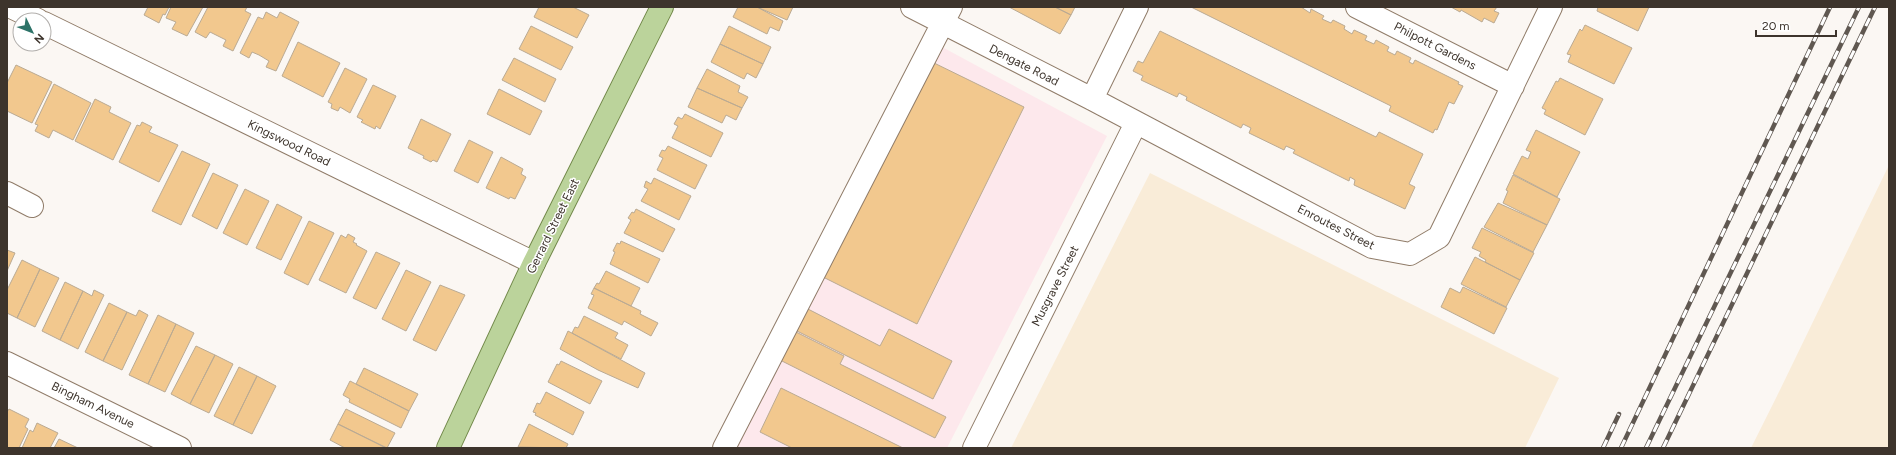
<svg xmlns="http://www.w3.org/2000/svg" width="1896" height="455" viewBox="0 0 1896 455" font-family="Figtree,sans-serif">
<rect width="100%" height="100%" fill="#fbf7f3"/>
<path fill="#f9ecd8" d="M1889 165V448H1751L1776 398Z
M1150 173 1559 378 1525 448H1011Z"/>
<path fill="#fde8ec" d="M931 41 1107 136 947 448H735Z"/>
<path fill="#f2c88e" stroke="#baaa93" d="M148 7H169L165 15 163 14 159 23 144 15Z
M171 7H203L187 36 172 29 176 22 166 18Z
M208 7H247L245 11 251 14 233 51 223 46 226 40 210 32 206 38 195 32Z
M539 7H573L589 15 577 38 534 17Z
M738 7H757L783 21 779 31 770 27 767 34 733 17Z
M757 7H793L787 20Z
M1009 7H1055L1071 15 1060 34Z
M1055 7H1075L1071 15Z
M1191 7H1301L1310 13 1311 9 1324 16 1322 19 1331 23 1333 20 1345 26 1344 29 1352 34 1354 30 1367 36 1365 40 1374 44 1376 40 1389 47 1387 51 1395 55 1397 51 1411 58 1409 62 1413 64 1415 60 1459 82 1458 84 1463 86 1454 104 1449 102 1437 130 1435 129 1433 133 1389 111 1391 106Z
M1451 7H1497L1494 11 1499 13 1494 23 1484 18 1482 22 1461 10 1460 12Z
M1598 7H1649L1638 31 1597 11Z
M266 12 277 18 280 12 299 22 276 71 266 67 269 61 259 55 252 52 249 58 240 53 258 17 263 19Z
M1585 25 1632 48 1614 84 1568 62 1571 55 1567 54 1580 29 1582 31Z
M531 26 573 47 561 70 519 49Z
M729 26 771 47 763 64 720 44Z
M1160 31 1376 137 1379 132 1423 154 1409 184 1415 187 1405 209 1354 185 1355 180 1350 177 1349 181 1293 153 1295 150 1286 146 1284 150 1249 133 1251 128 1243 124 1241 128 1186 100 1187 97 1179 93 1177 97 1141 80 1143 76 1133 71 1138 61 1143 63Z
M298 42 340 63 323 97 282 76Z
M720 44 763 64 756 78 747 73 744 79 711 62Z
M514 58 556 79 545 102 502 80Z
M930 61 1024 107 917 324 823 277Z
M16 65 52 82 32 123 7 111V83Z
M345 68 367 79 350 113 340 107 338 111 331 108 332 104 328 102Z
M707 69 740 86 738 92 748 97 742 108 697 88Z
M1560 78 1603 99 1585 135 1544 114 1546 110 1542 108 1556 81 1558 82Z
M54 84 91 103 73 140 53 130 49 138 35 131 38 125 35 124Z
M373 85 396 96 380 129 376 126 375 129 361 122 363 120 357 117Z
M697 88 742 108 736 120 726 115 722 123 688 107Z
M499 89 542 111 530 135 487 114Z
M95 99 111 107 109 112 131 123 113 160 75 141Z
M685 114 723 133 711 157 672 138 678 126 674 124 678 117 682 119Z
M421 119 451 134 437 162 433 160 431 162 423 158 424 156 408 148Z
M142 122 152 127 149 132 178 145 159 182 119 162 137 125 140 126Z
M1536 130 1580 152 1557 197 1513 174 1522 156 1528 159 1531 152 1526 150Z
M469 140 493 152 478 183 454 171Z
M668 146 707 165 695 189 657 170 663 158 659 156 662 150 665 151Z
M182 151 210 164 181 225 152 211Z
M501 157 523 169 521 174 526 177 515 199 510 197 509 199 486 188Z
M213 173 238 185 217 229 192 216Z
M1513 175 1560 199 1547 225 1503 203 1508 191 1506 190Z
M654 178 691 196 679 220 641 201 648 189 644 187 646 181 651 184Z
M245 189 269 201 247 245 223 233Z
M1498 203 1547 225 1533 252 1484 227Z
M277 204 302 217 281 260 256 248Z
M636 209 675 229 663 252 624 233 631 220 628 218 632 212 634 213Z
M309 221 334 233 308 285 284 273Z
M1482 228 1534 253 1520 280 1485 262 1486 260 1479 256 1481 252 1472 248Z
M348 234 355 238 353 242 357 244 356 245 367 251 346 293 319 280 341 235 346 238Z
M621 241 660 259 648 283 610 264 615 252 613 251 617 243 620 244Z
M7 250 15 253 7 271Z
M376 252 400 263 376 309 353 298Z
M1475 257 1520 280 1506 307 1461 284Z
M22 260 40 269 17 318 7 313V290Z
M40 269 59 278 35 327 17 318Z
M406 270 431 282 406 331 382 319Z
M606 271 640 288 631 306 594 288 597 283 599 284Z
M65 282 83 291 60 340 42 331Z
M440 285 465 295 436 351 413 340Z
M1463 287 1507 308 1494 334 1441 307 1450 288 1460 293Z
M594 288 641 311 640 314 658 323 651 336 624 321 622 325 588 308 594 295 591 294Z
M94 290 104 295 78 349 60 340 83 291 92 296Z
M109 303 127 312 103 361 85 352Z
M806 308 880 346 889 329 952 361 933 399 795 330Z
M139 310 148 315 122 370 103 361 127 312 136 316Z
M158 315 176 324 148 384 129 375Z
M584 316 618 333 615 338 628 345 621 359 572 333 575 327 578 328Z
M176 324 194 333 165 392 148 384Z
M788 328 844 356 840 364 946 417 935 438 774 357Z
M568 331 645 373 638 388 598 370 560 349Z
M196 346 215 355 190 404 171 394Z
M215 355 233 364 209 413 190 404Z
M561 361 602 381 590 404 548 382 557 364 559 365Z
M239 367 257 376 233 425 214 416Z
M364 368 418 394 409 411 356 384Z
M257 376 276 386 252 434 233 425Z
M350 381 409 411 401 428 349 402 350 399 343 395Z
M781 388 903 448H792L760 432Z
M546 392 584 412 573 435 535 415 536 413 533 412 537 403 540 404Z
M9 409 29 419 25 427 28 429 19 448H7V412Z
M346 409 395 433 387 448 338 424Z
M37 423 58 433 50 448H22L30 430 33 432Z
M338 424 386 448H345L330 440Z
M529 424 568 444 566 448 518 447Z
M59 439 78 448H54Z"/>
<g fill="none" stroke-linecap="round" stroke-linejoin="round">
<defs>
<path id="minor" d="M11 7 38 20
M912 7 1092 99 1372 247 1410 254 1439 237 1551 7
M1357 7 1513 86
M44 23 534 263
M1092 99 1137 7
M7 193 32 206
M7 363 180 448
M724 448 951 7
M974 448 1136 123"/>
<path id="major" d="M448 448 534 263 662 7"/>
</defs>
<use href="#minor" stroke="#907c69" stroke-width="24"/>
<use href="#major" stroke="#718849" stroke-width="24"/>
<use href="#minor" stroke="#fff" stroke-width="22"/>
<use href="#major" stroke="#bbd39b" stroke-width="22"/>
<defs>
<path id="rail" d="M1603 448 1619 414
M1621 448 1830 7
M1646 448 1859 7
M1663 448 1875 7"/>
</defs>
<use href="#rail" stroke="#605851" stroke-width="4.5"/>
<use href="#rail" stroke="#fff" stroke-width="3" stroke-dasharray="9" stroke-linecap="butt"/>
</g>
<g text-anchor="middle" stroke-width="3" stroke-linejoin="round" paint-order="stroke">
<g font-size="12" fill="#3d342c" stroke="#fff">
<text transform="translate(1435 46) rotate(27)" y="4">Philpott Gardens</text>
<text transform="translate(1024 65) rotate(27)" y="4">Dengate Road</text>
<text transform="translate(289 143) rotate(26)" y="4">Kingswood Road</text>
<text transform="translate(553 226) rotate(-64)" y="4">Gerrard Street East</text>
<text transform="translate(1336 227) rotate(27)" y="4">Enroutes Street</text>
<text transform="translate(1055 286) rotate(-63)" y="4">Musgrave Street</text>
<text transform="translate(93 405) rotate(26)" y="4">Bingham Avenue</text>
</g>
</g>
<rect width="1896" height="455" fill="none" stroke="#3d342c" stroke-width="16"/>
<g transform="translate(32 32) rotate(133)"><circle r="19" fill="#ffffff" stroke="#b1aeab"/>
<path d="M0-3L7 15L0 10L-7 15Z" fill="#2d7368"/>
<text y="-6" font-size="11" font-weight="bold" text-anchor="middle" fill="#3d342c">N</text>
</g>
<path d="M1756 30v6h80v-6" fill="none" stroke="#3d342c" stroke-width="2"/>
<text x="1762" y="30" font-size="12" fill="#3d342c" stroke="#ffffff" stroke-width="3" paint-order="stroke">20 m</text>
</svg>
